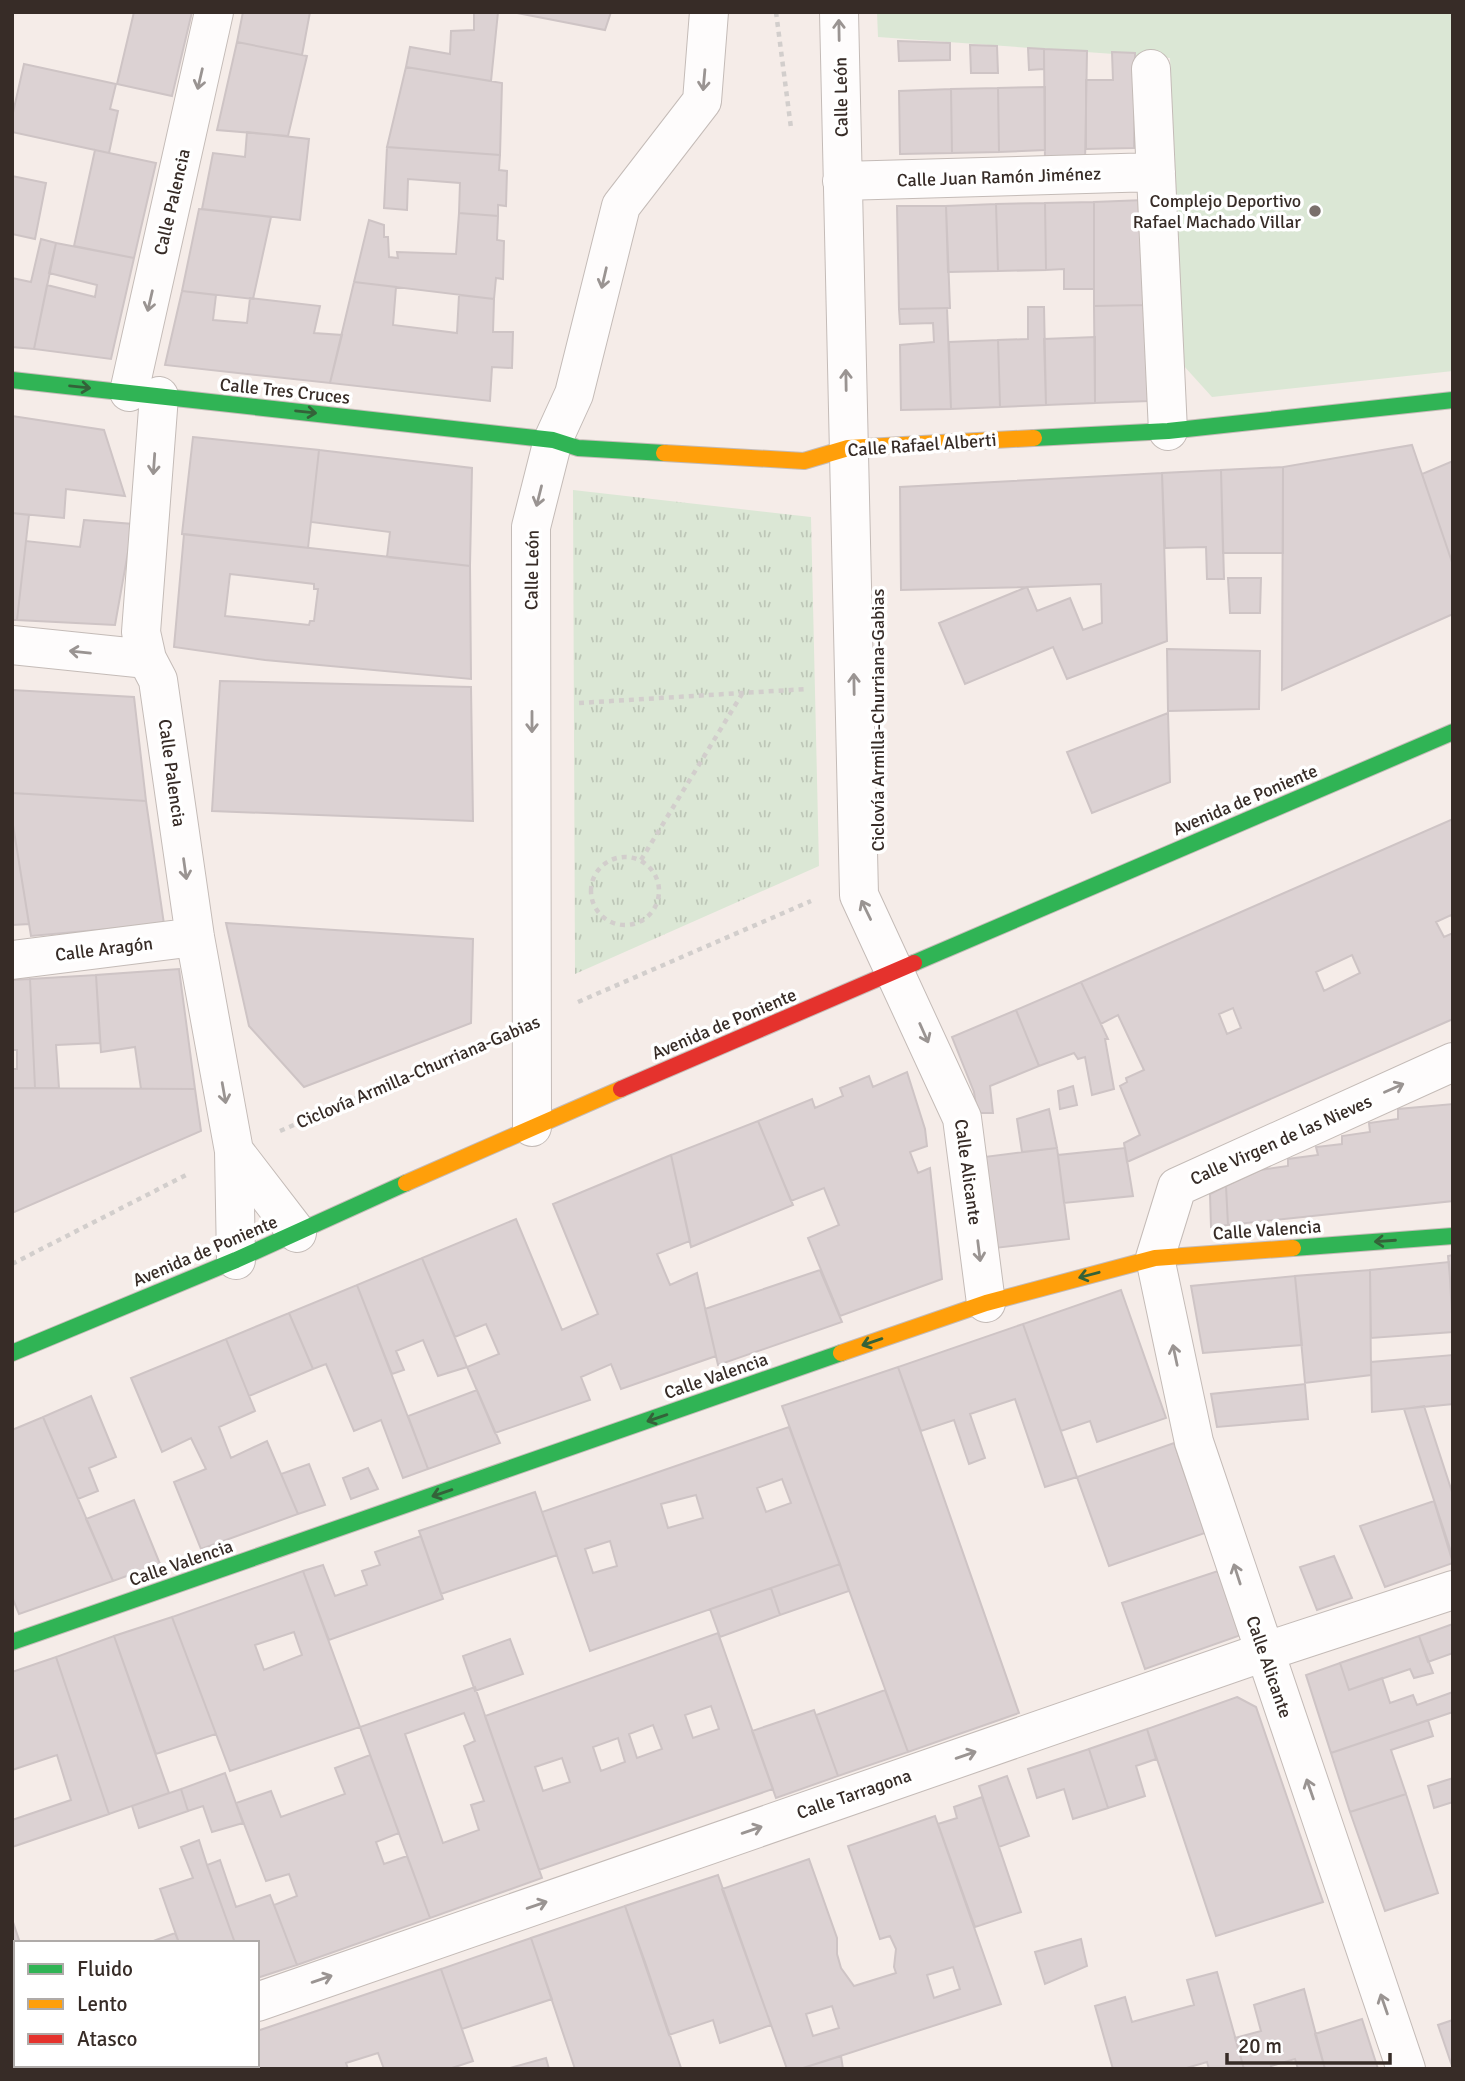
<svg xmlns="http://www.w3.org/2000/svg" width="1465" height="2081" viewBox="0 0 1465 2081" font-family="Signika,sans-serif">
<defs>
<pattern id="grass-tufts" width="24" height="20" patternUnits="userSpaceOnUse" patternTransform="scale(1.75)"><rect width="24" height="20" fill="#dbe7d5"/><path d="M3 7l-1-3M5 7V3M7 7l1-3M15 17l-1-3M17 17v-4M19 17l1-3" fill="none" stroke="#bdc6b7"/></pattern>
</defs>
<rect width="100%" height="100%" fill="#f5ece8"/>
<path fill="url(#grass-tufts)" d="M573 490 811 517 819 866 575 974Z"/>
<path fill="#dbe7d5" d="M877 12H1453V371L1212 397 1183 365 1170 58 878 37Z"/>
<path fill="#dcd2d3" stroke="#cec4c5" stroke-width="2" fill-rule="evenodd" d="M134 12H192L172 96 117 84Z
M243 12H310L302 55 237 42Z
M474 12H498L491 81 406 67 410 47 450 54 451 31 474 30Z
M512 12H611L605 30Z
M898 41 950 43V60L899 61Z
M237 42 307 56 288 136 217 130Z
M970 45 997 46 998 73H971Z
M1028 48 1044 49V69L1029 70Z
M1044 49 1087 51 1085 165 1045 166Z
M1112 52 1135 53 1134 148 1086 149V80H1113Z
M24 64 116 84 110 109 118 111 109 153 12 132V117Z
M406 67 502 83 500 155 387 147Z
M1045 87V150L999 152 998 88Z
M998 88 999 152 952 153 951 89Z
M951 89 952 153 900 154 899 91Z
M247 132 309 139 300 220 202 209 213 153 245 157Z
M387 147 500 155 499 170 507 171 506 206 498 205V216L459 213 460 183 408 179 407 210 384 208Z
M95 150 156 163 134 258 74 246Z
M12 176 46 183 35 239 12 234Z
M1144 200 1146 305 1094 306V202Z
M1094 202V289H1064V269L1046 270 1045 203Z
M1045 203 1046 270 998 271 996 204Z
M996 204 998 271 948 272 946 206Z
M897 206H946L950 308 899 309Z
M199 209 271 217 253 299 182 291Z
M459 213 498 216 497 240 504 241 503 279 496 278 494 299 354 282 369 220 384 225V237H388L389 257 398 258 397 252 456 254Z
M41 239 56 243 34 349 12 347V278L31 282Z
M56 243 134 258 111 359 34 349 47 285 95 297 97 285 49 273Z
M354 282 396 287 393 325 457 333 459 295 494 299 493 332H513L512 368 492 367 490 401 330 383Z
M182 291 216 295 213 320 247 323 250 298 320 306 314 333 342 335 330 383 165 365Z
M1146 305 1149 401 1095 403 1094 306Z
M1028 307H1044L1046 405 1000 407 998 340 1028 339Z
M947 308 951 409 901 410 900 345 934 342 933 323 900 324 899 309Z
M1095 337V403L1046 405 1044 339Z
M998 340 1000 407 951 409 949 342Z
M12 416 104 430 125 496 66 489 64 518 12 513Z
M193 437 319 450 308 548 182 534Z
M1412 445 1453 565V614L1282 690 1283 467Z
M319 450 472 468 470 566 387 557 390 532 311 522Z
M1453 461V565L1422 474Z
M1283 467V553H1223L1221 470Z
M1221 470 1224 579H1207L1206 547 1165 548 1162 473Z
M1162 473 1167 641 1067 679 1053 647 965 684 939 623 1027 587 901 590 900 487ZM1101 584 1102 623 1083 630 1070 598 1037 611 1027 587Z
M12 513 29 515 17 620H12Z
M84 520 133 524 115 625 17 620 26 541 80 547Z
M184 534 470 566 471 679 265 660 174 647ZM230 574 314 584V589H318L314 621H310L309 625 225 616Z
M1228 578H1261L1260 613H1230Z
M1167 649 1260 651 1259 709 1168 711Z
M220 681 471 687 473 821 212 811Z
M12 690 134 697 146 801 12 793Z
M1168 713 1170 782 1092 813 1067 752Z
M12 793 146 801 164 924 31 936 12 819Z
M12 819 29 924 12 925Z
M1453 819V920L1451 915 1436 922 1444 937 1453 933V1019L1127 1162 1124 1143 1140 1135 1120 1086 1127 1082 1126 1078 1144 1070 1118 1015 1101 1024 1081 982ZM1352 955 1360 973 1324 991 1316 972ZM1233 1008 1241 1028 1227 1034 1219 1014Z
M226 923 473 939 471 1023 304 1087 249 1026Z
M179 969 195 1089H141L135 1047 101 1052 96 975Z
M96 975 100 1043 56 1045 59 1088H35L30 979Z
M30 979 35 1088H12V1069H17V1050H12V980Z
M1081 982 1108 1039H1105L1114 1089 1092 1095 1085 1057 1078 1059 1074 1053 1039 1066 1016 1010Z
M1016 1010 1039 1066 990 1086 993 1113H977L974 1092 952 1037Z
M907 1072 925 1129 927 1146 910 1152 918 1173 930 1168 942 1279 840 1316 808 1238 839 1225 824 1188 791 1201 758 1121 812 1099 815 1108 843 1096 840 1088 869 1076 873 1087Z
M1073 1086 1077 1105 1060 1109 1058 1091Z
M12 1088 195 1089 201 1131 12 1213Z
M1453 1104V1201L1228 1225 1226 1186 1260 1170 1288 1166V1159L1318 1155 1316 1147 1342 1144V1136L1370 1132 1369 1123 1398 1119V1109Z
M1049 1109 1057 1148 1022 1152 1017 1119Z
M758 1121 793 1205 691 1247 671 1155Z
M1057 1148 1069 1239 995 1248 984 1157Z
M1125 1148 1133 1196 1064 1203 1058 1155Z
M671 1155 690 1241 657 1254 670 1285 697 1273 716 1356 621 1389 611 1364 581 1377 590 1400 495 1433 467 1367 499 1354 486 1324 455 1337 422 1258 516 1219 562 1330 598 1314 553 1204Z
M1226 1186 1228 1225 1211 1227 1210 1194Z
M1453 1255V1311L1448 1256Z
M422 1258 467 1367 438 1376 423 1340 396 1351 404 1370 392 1374 357 1285Z
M1449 1262 1453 1332 1371 1338 1370 1270Z
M820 1270 842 1322 718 1365 705 1309Z
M1370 1270 1371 1375 1305 1383 1295 1276Z
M1295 1276 1302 1345 1203 1353 1191 1286Z
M357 1285 428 1469 403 1478 381 1420 354 1431 326 1364 313 1369 289 1313Z
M1121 1290 1166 1418 1097 1442 1090 1421 1061 1431 1023 1324Z
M289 1313 313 1369 249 1396 226 1339Z
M1023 1324 1077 1477 1045 1487 1015 1399 970 1414 985 1458 969 1464 954 1420 921 1431 898 1367Z
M226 1339 255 1411 219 1427 231 1458 267 1441 298 1514 201 1549 174 1482 206 1469 191 1438 162 1452 131 1378Z
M1453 1355V1404L1372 1412 1371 1362Z
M898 1367 1019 1713 908 1752 782 1406Z
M1305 1384 1308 1419 1217 1427 1211 1394Z
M477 1390 500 1443 428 1469 408 1416Z
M91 1396 116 1457 89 1468 98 1491 78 1499 43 1417Z
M1424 1406 1453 1495V1558L1404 1409Z
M43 1417 113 1581 19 1614 12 1597V1430Z
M789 1427 840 1564 590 1651 542 1512ZM782 1479 791 1503 766 1512 757 1488ZM696 1495 703 1518 668 1528 661 1504ZM610 1541 617 1566 593 1573 585 1549Z
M1174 1443 1205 1533 1109 1566 1077 1477Z
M309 1464 325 1505 298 1514 281 1474Z
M368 1468 378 1489 351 1499 343 1478Z
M535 1492 557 1555 441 1594 419 1531Z
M134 1500 160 1564 113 1581 86 1519Z
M1434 1501 1453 1563 1385 1587 1360 1526Z
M421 1536 443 1599 329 1640 303 1571 323 1565 335 1596 367 1585 362 1571 380 1565 375 1552Z
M1334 1556 1352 1598 1317 1610 1300 1567Z
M840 1564 849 1591 780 1615 771 1588Z
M303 1571 360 1727 230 1771 172 1617ZM294 1632 302 1655 264 1670 255 1645Z
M1218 1571 1241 1635 1145 1669 1122 1603Z
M771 1588 780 1615 720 1637 710 1609Z
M172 1617 216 1734 156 1754 114 1636Z
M1453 1624V1653L1428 1662 1419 1636Z
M718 1633 773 1789 539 1870 485 1716ZM711 1706 719 1729 693 1738 685 1715ZM653 1725 662 1749 637 1758 629 1734ZM618 1738 625 1762 601 1771 593 1747ZM562 1758 570 1782 543 1791 535 1767Z
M114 1636 169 1793 109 1814 56 1657Z
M1419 1636 1433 1673 1414 1678 1410 1669 1349 1690 1340 1663Z
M510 1639 523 1674 475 1691 463 1656Z
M56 1657 109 1814 12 1847V1820L71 1800 57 1755 12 1770V1672Z
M1340 1663 1349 1690 1382 1678 1390 1703 1413 1695 1417 1705 1453 1692V1712L1331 1753 1306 1675Z
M475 1687 542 1878 430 1918 360 1727ZM464 1713 475 1741 464 1746 484 1801 471 1805 479 1830 443 1843 405 1734Z
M885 1690 908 1752 838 1776 816 1715Z
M1237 1697 1256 1707 1323 1902 1216 1936 1147 1729Z
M814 1710 838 1776 776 1798 752 1731Z
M1428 1720 1433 1736 1391 1750 1406 1794 1350 1812 1331 1753Z
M1147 1729 1156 1759 1136 1766 1145 1796 1108 1808 1089 1749Z
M1089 1749 1108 1808 1073 1819 1064 1789 1037 1798 1028 1769Z
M370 1755 399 1833 376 1842 384 1864 407 1856 430 1918 297 1965 274 1905 297 1896 289 1874 266 1881 236 1803 271 1791 281 1817 345 1794 335 1768Z
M225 1773 243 1823 212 1832 203 1806 188 1811 181 1789Z
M1007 1776 1029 1836 999 1847 979 1786Z
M1453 1778V1802L1434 1808 1428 1786Z
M181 1789 188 1811 139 1828 132 1806Z
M1406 1794 1438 1893 1385 1911 1350 1812Z
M982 1797 1021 1912 975 1927 938 1824 957 1818 954 1807Z
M935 1816 1001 2004 800 2069H787L722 1889 809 1859 837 1938V1954L841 1968 854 1986 896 1973 894 1967 896 1949 890 1936 880 1939 848 1846ZM953 1967 960 1989 934 1998 927 1975ZM832 2006 839 2028 813 2036 806 2014Z
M199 1840 207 1865 235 1943H179L160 1889 193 1878 181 1847Z
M220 1860 236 1907 270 1895 297 1965 257 1978V1943H235L207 1865Z
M718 1875 771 2025 720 2043 713 2020 669 2035 625 1906Z
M625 1906 645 1962 681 2068 575 2069 531 1938Z
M12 1919 20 1943H16V1989L12 1988Z
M175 1933 179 1943H148Z
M531 1938 552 1999 462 2029 441 1969Z
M1081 1939 1087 1966 1045 1984 1035 1952Z
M441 1969 473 2061 449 2069H384L378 2053 346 2063 348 2069H209V2065H257V2031Z
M1217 1972 1244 2069H1209L1207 2062 1183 2069H1113L1095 2006 1125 1997 1132 2022 1194 2005 1187 1980Z
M1304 1989 1325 2069H1298L1295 2059 1271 2066 1272 2069H1244L1235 2038 1261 2031 1254 2005Z
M1362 2019 1378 2069H1325L1315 2034Z
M1453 2020V2069L1438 2025Z
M12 2047 16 2049V2065H54L62 2069H12Z
M841 2056 843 2069H800Z
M546 2058 549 2069H506Z"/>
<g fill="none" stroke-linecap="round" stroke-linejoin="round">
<defs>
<path id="street" d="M839 12 859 895 962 1118 986 1303
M1151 69 1168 431
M842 181 1156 172
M129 392 214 12
M159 396 141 632 147 659 158 680 195 937 234 1151 236 1260
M12 645 147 659
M12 960 195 937
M532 1127 531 527 553 440 574 394 621 206 702 101 709 12
M234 1151 297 1233
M257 2002 1264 1652 1453 1590
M1406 2069 1194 1442 1155 1258 1177 1187 1453 1062"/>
<path id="fast" d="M12 380 553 440 578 448 664 453
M1034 438 1168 431 1453 400
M914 963 1453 732
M1293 1248 1453 1236
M12 1353 236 1260 406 1183
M12 1642 841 1353
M12 2023 16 2025
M110 2065 118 2069"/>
<path id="slow" d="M664 453 804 461 848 448 1034 438
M406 1183 621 1089
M841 1353 986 1303 1155 1258 1293 1248"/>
<path id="jam" d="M621 1089 914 963"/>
</defs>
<use href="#street" stroke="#c4bbb7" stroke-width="40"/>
<use href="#fast" stroke="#c4bbb7" stroke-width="18"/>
<use href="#slow" stroke="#c4bbb7" stroke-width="18"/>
<use href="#jam" stroke="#c4bbb7" stroke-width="18"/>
<path stroke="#d2cecc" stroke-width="4.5" stroke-dasharray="5 5" stroke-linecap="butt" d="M776 12 791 128
M579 703 807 689
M591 891a34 34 0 1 1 68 0a34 34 0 1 1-68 0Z
M641 860 742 694
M578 1002 811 901
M280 1131 484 1043
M12 1264 186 1175"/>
<use href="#street" stroke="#fefcfc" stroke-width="38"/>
<use href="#fast" stroke="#30b455" stroke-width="16"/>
<use href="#slow" stroke="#ff9f0a" stroke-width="16"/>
<use href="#jam" stroke="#e5322d" stroke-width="16"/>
</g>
<defs><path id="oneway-shaft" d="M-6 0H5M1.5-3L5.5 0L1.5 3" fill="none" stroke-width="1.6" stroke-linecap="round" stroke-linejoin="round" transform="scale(1.75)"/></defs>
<g stroke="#9a9492">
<use href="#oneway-shaft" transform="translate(839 30) rotate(-91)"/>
<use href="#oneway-shaft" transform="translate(200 79) rotate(103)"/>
<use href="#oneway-shaft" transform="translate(704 80) rotate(95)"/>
<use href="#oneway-shaft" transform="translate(604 278) rotate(103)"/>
<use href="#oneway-shaft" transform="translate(150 301) rotate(103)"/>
<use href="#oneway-shaft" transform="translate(846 380) rotate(-91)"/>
<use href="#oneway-shaft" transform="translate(154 464) rotate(94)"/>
<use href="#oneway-shaft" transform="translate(539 496) rotate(104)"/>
<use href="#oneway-shaft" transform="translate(80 652) rotate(-174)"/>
<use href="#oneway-shaft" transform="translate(854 684) rotate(-91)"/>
<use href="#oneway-shaft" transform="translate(532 722) rotate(90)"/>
<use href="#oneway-shaft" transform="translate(185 869) rotate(82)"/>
<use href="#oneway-shaft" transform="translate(866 910) rotate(-116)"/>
<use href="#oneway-shaft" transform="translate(924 1033) rotate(66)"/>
<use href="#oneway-shaft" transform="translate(1394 1088) rotate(-24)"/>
<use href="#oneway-shaft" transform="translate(224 1093) rotate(80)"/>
<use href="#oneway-shaft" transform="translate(979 1251) rotate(83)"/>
<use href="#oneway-shaft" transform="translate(1175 1355) rotate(-102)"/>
<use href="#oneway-shaft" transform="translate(1237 1574) rotate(-108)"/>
<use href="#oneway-shaft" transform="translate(966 1755) rotate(-19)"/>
<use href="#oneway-shaft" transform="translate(1310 1789) rotate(-109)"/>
<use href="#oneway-shaft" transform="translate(752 1830) rotate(-19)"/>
<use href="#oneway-shaft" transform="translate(537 1905) rotate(-19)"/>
<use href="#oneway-shaft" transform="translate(322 1979) rotate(-19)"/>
<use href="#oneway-shaft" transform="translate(1384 2004) rotate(-109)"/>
</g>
<g stroke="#346239">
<use href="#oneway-shaft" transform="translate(80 387) rotate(6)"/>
<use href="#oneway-shaft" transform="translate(306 412) rotate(6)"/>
<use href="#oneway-shaft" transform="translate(1385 1241) rotate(176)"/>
<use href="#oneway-shaft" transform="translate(1089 1275) rotate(165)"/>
<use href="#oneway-shaft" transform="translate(872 1342) rotate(161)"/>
<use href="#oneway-shaft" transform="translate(657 1418) rotate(161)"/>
<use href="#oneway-shaft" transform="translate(442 1493) rotate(161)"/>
</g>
<circle fill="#7a6f6b" stroke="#fff" stroke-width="2.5" cx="1315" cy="211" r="7"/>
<g text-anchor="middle" stroke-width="7" stroke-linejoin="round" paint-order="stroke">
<g font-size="18" fill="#372c27" stroke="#fff">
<text transform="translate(841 97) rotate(-91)" y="6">Calle León</text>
<text transform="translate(999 177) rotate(-2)" y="6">Calle Juan Ramón Jiménez</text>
<text transform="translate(172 202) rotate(-77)" y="6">Calle Palencia</text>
<text transform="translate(285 391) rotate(6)" y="6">Calle Tres Cruces</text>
<text transform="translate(922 445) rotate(-4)" y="6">Calle Rafael Alberti</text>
<text transform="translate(532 570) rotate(-89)" y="6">Calle León</text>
<text transform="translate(878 720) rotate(-90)" y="6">Ciclovía Armilla-Churriana-Gabias</text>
<text transform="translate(172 773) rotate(82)" y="6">Calle Palencia</text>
<text transform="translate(1245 800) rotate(-23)" y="6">Avenida de Poniente</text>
<text transform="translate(104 949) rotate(-7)" y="6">Calle Aragón</text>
<text transform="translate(724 1024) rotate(-23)" y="6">Avenida de Poniente</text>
<text transform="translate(418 1072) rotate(-23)" y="6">Ciclovía Armilla-Churriana-Gabias</text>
<text transform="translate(1281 1140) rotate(-24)" y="6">Calle Virgen de las Nieves</text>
<text transform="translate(968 1172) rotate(82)" y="6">Calle Alicante</text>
<text transform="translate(1267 1230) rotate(-4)" y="6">Calle Valencia</text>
<text transform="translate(205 1251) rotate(-23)" y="6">Avenida de Poniente</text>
<text transform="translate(716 1376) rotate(-19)" y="6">Calle Valencia</text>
<text transform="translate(181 1563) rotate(-19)" y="6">Calle Valencia</text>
<text transform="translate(1269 1667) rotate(71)" y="6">Calle Alicante</text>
<text transform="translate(854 1794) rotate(-19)" y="6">Calle Tarragona</text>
</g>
<g font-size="18" fill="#372c27" stroke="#fff" text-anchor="end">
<text x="1301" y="207">Complejo Deportivo<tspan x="1301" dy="21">Rafael Machado Villar</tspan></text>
</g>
</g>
<rect width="1465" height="2081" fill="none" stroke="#372c27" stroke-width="28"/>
<rect x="14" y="1941" width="245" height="126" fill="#ffffff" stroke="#afaba9" stroke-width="2"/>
<rect x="28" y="1964" width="35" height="10" fill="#30b455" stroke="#afaba9" stroke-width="2"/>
<text x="77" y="1976" font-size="21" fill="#372c27">Fluido</text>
<rect x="28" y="1999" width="35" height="10" fill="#ff9f0a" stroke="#afaba9" stroke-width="2"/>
<text x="77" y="2011" font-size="21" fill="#372c27">Lento</text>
<rect x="28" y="2034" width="35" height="10" fill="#e5322d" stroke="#afaba9" stroke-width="2"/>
<text x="77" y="2046" font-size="21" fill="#372c27">Atasco</text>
<path d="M1227 2053v10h163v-10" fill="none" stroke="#372c27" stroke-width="3.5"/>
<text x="1238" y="2053" font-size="21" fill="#372c27" stroke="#ffffff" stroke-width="5" paint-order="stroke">20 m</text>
</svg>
